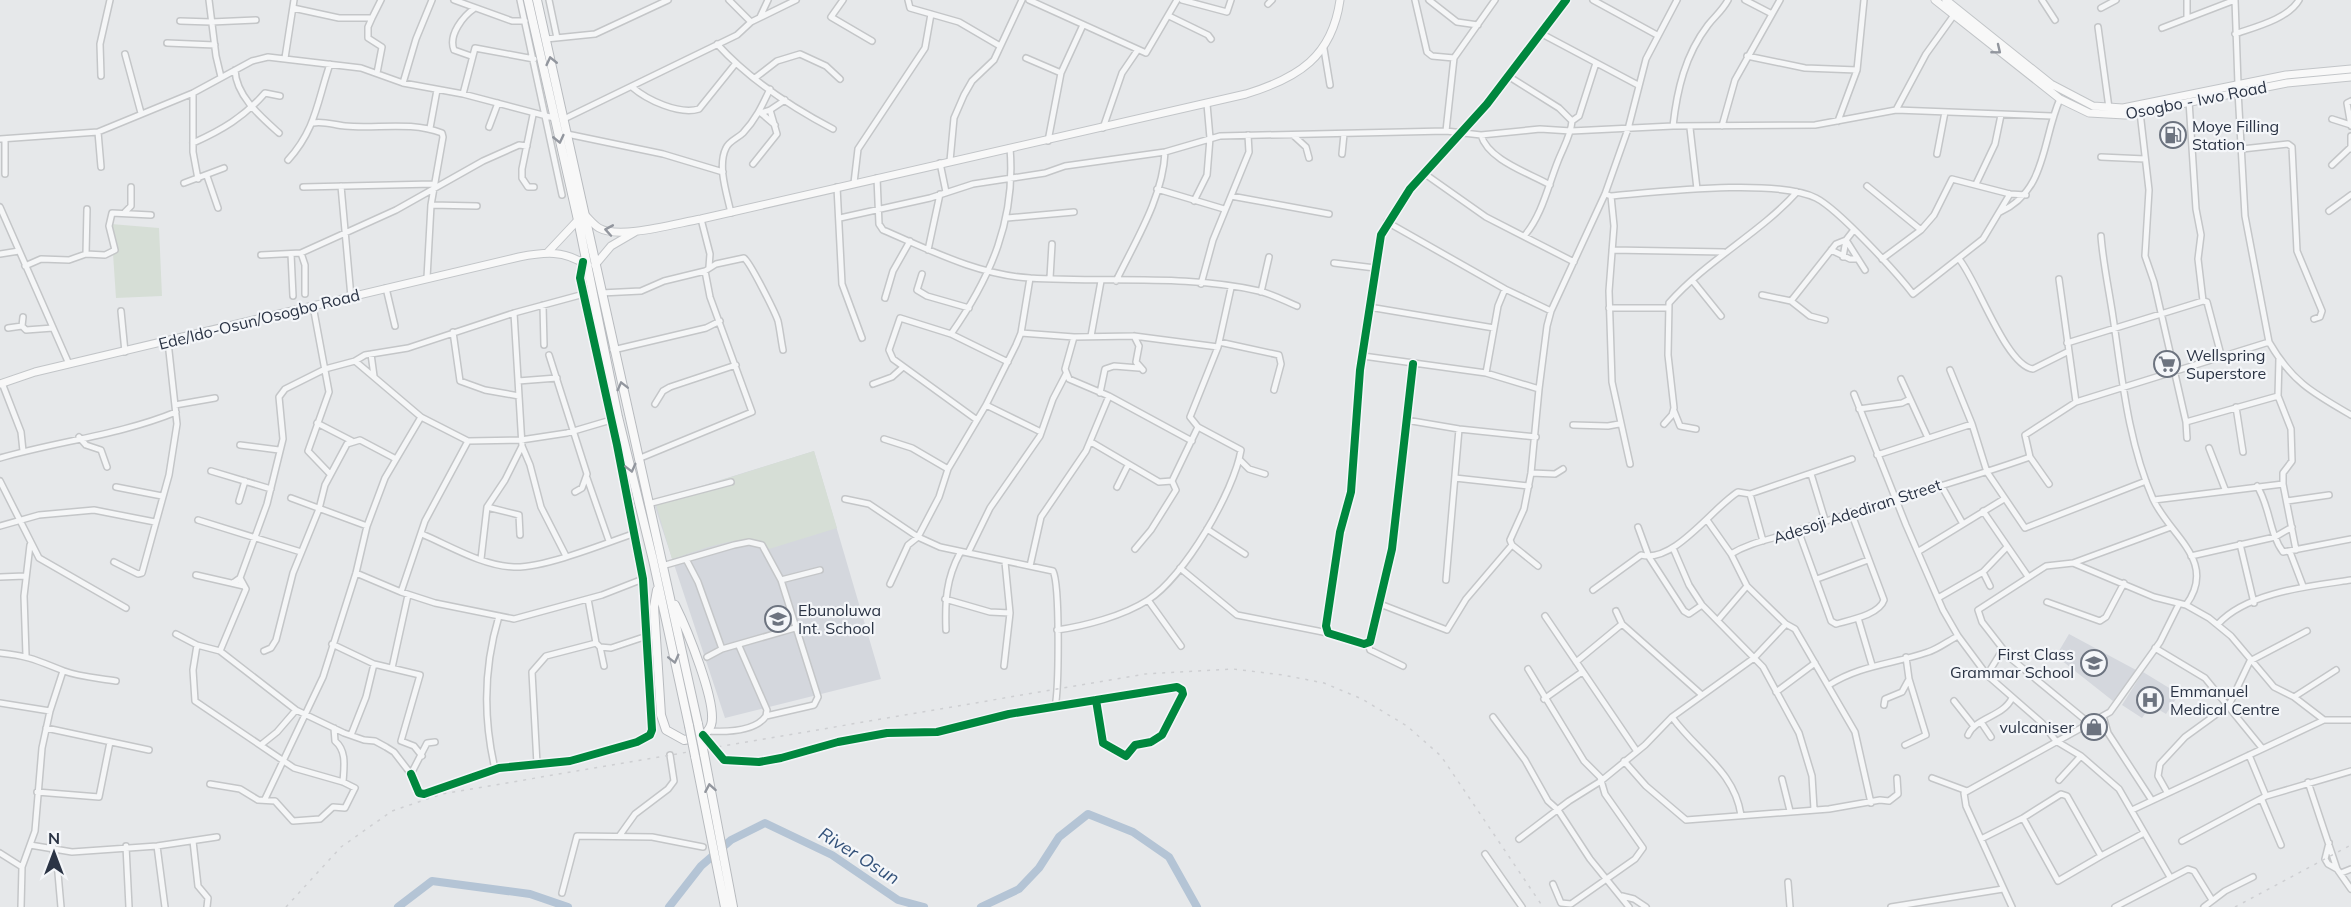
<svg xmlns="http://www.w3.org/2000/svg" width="2351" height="907" viewBox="0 0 2351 907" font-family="Mulish,sans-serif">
<rect width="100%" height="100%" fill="#e6e8ea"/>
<path fill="#d4d7dd" d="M814 451 881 679 725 718 653 501Z
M2069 634 2136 670 2113 701 2056 656Z
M2143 672 2179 694 2166 714 2151 705 2142 718 2122 705Z"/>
<path fill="#d6ded6" d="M111 224 159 228 162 296 116 298Z
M814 451 837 528 769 549C751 527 696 552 672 559L655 501Z"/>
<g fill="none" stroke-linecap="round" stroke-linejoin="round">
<path stroke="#b4c4d5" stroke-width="8" d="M398 907 432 881 530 894 568 907
M669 907 701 866 731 840 765 823 832 855 898 900 924 907
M981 907 1019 889 1039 868 1059 837 1088 814 1133 832 1169 857 1197 907"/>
<defs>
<path id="minor" d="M209 0 216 56 221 77
M454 0 512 21H525
M520 0 562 195
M549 0 557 38
M729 0 751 22
M843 0 831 17 872 41
M908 0 910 8 959 22 1000 46
M1029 0 1146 53 1177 0
M1182 0 1227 12 1231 0
M1415 0 1427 52 1432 56 1454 58
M1429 0 1457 22 1478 25
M1495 0 1454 58 1446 131 1481 135 1540 129 1571 131 1673 126 1815 125 1896 110 2052 116
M1593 0 1657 35
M1745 0 1772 14
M2042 0 2055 20
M2187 0V18
M1268 4 1272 0
M293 8 339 18H372L368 27V38L382 47 377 73
M2101 8 2116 0
M1169 16 1208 35 1211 39
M760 17 768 0
M372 18 381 0
M180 21 211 22 256 20
M2098 27 2109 108
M2162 28 2235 0 2238 84
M1542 34 1638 85
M2235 34C2255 27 2288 19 2299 0
M546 39 595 34 668 0
M167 43 215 45
M717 44C749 79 791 107 833 129
M1324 49 1330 85
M125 54 141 113
M471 56 454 50C448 35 463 16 475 8
M1747 56 1805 68 1857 70
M285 58 294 0
M1026 58 1061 73
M235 70C236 96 261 117 279 133
M101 76 100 44 110 0
M1508 76 1559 108 1572 121C1571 135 1563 148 1558 161 1548 186 1542 215 1525 235
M755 78 777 61 800 54 826 66 840 79
M403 83 416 39 432 0
M632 87C647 100 679 115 699 109L736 63
M2238 91 2245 216 2269 342C2292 382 2313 393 2351 415
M193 93V152L198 179
M463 94 475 48 534 59
M2189 101 2196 209 2201 235 2198 259 2203 301 2207 302 2221 355
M2351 101 2347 103 2351 126
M1896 110 1926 54 1954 15
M2140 112 2149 190 2145 256 2154 282 2186 422 2187 438
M533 115 522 169V178L528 187H534
M564 119 737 35 751 22 796 0
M2332 119 2351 125
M1572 121 1579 116 1596 63
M1838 121 1857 70 1864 0
M313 123C324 121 334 125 345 126 377 129 410 121 442 133L443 137 431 205 427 278
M775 125 761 113 770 110 785 100
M1673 126C1677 90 1685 55 1708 25 1715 16 1722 11 1728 0
M1722 126 1735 80 1780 0
M489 127 498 103
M430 128 437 90
M1103 128 1122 73 1137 51
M1690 128 1697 189
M98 132 101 167
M567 134 663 154 723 172
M1481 135C1488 160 1529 173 1550 185
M1294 136 1306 147 1309 158
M0 139 98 132 193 93 252 61 268 57 361 68 403 83 463 94 554 118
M5 139V174
M1048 141 1061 73 1083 25
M193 143C222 130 244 117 265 93L280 96
M2242 149 2288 144 2292 147 2297 251 2322 311 2320 317 2314 319
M2351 149V136
M1342 154 1344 134
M1937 154 1945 112
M2101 157 2145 159
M288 160C316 129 317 102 330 64
M950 161 954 118 964 95 972 81 994 60 1022 0
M940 163 946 192
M753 164 777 134 770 110
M2332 165 2351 147
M1425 174 1486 217 1574 262
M207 176 218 208
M877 178 879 224 883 230C930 250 978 275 1030 278 1105 283 1185 274 1259 291 1272 294 1285 301 1297 306
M184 183 224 168
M854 183 858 149 925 48 931 14
M1976 184 1995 144 2001 115
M341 186 351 297
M1867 186 1921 230
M303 187 433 184
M837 187 842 284 862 338
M1157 189 1224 209
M1605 194 1611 196C1658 192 1775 178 1816 198 1838 209 1897 273 1913 294L1983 239 2010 194
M1231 196 1329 214
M1611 196 1614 226 1609 291 1612 382 1630 464
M1194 201 1207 175 1210 138 1207 104
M431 205 477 206
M0 207 69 364
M2329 211 2351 195
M125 212 131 206V187
M2000 212C2047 191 2042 139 2060 99
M731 213C727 194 717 166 726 148 729 141 738 138 743 133 756 119 762 106 770 89
M840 218 930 198 973 184 1045 173 1065 166 1165 152 1220 136 1446 131
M1007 218 1074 212
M701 219 710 254 709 267
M1387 222 1505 289 1551 311
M2101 236C2103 263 2109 290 2113 317 2122 377 2128 442 2153 499 2170 536 2218 561 2186 605
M1846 240 1865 270
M928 250 940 194
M1612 250 1724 252
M1831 250 1850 259H1858
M301 253 305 265V294
M0 254 19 251
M86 254 87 209
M291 254 293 296
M261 255 301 253 396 210 483 161 519 145 527 146
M1843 257 1846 240
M1882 259 1921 230 1934 215 1952 179 2010 194 2026 195
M1959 259C1977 280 2006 366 2033 369L2067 352
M1334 263 1375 268
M25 266 41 259 69 260 86 254 105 255 115 250 109 226 112 213 151 215
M922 274 917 290 927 296 969 308
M1050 278 1052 244
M2059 279 2076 402
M1692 280 1721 316
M1116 281C1136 240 1163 197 1165 152
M1201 284 1213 240 1249 152 1248 135
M386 288 395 326
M1261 292 1269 257
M601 293 641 291 664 281 705 271 716 264 744 258C750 262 775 312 778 321 780 330 781 340 783 350
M1762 295 1791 301 1810 316 1825 320
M885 298 893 271 910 241
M1791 301 1836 244 1846 240 1853 231
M543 305 544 345
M313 306 329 392 308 451 330 474
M1369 307 1494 328
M1609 308H1667
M121 311 125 352
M514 313 522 446 530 465 541 507 566 556
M23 317 22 326 26 330 53 328
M8 328 22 326
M453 332 460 381 485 390 519 396
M1021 333 1074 337 1134 336 1218 347
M951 334C991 277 1016 219 1010 148
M1091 336 1101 281
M1134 336 1139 346 1136 362 1143 370
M1074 337 1065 369 1069 379 1109 396 1192 441
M1219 342 1279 355 1281 364 1274 390
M2067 343 2203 301
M613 350 706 328 720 321
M371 354 374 376
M549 355 587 474 582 488 575 492
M1363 356 1486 373 1539 389
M2279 359 2278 396 2291 429 2292 461 2283 473V484L2296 550
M355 361 421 417 468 441 521 440 567 433 611 420
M1413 364 1392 549 1370 642 1364 644 1328 633 1326 626 1340 532 1351 492 1360 370 1381 235 1410 189 1487 104 1566 0
M1950 370 1972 424 1987 472 2025 528 2146 481
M1486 373 1498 306 1505 289
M1901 379 1928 438
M518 381 557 378
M2 383 21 432 23 451
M873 384 892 377 902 368
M1100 393 1105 369 1114 366 1139 368
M1854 394 1906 525 1943 610 1958 636 1987 675 2042 723 2056 741 2081 756 2119 789 2170 877
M655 404 663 391 670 387 736 365
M175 405 215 398
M986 405 1041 432
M2236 407 2243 452
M1859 409 1902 403 1910 399
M1674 411 1680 426 1696 429
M977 420 893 359 889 350 900 318 951 334 1008 362
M1406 420 1459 429 1536 437
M2186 422 2278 396
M317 423 352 441
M1664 424 1672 415 1674 408 1668 355 1669 303C1707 260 1759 234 1797 192
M1573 425 1608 426 1619 424
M79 437 86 445 101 450 107 467
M884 439 912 448 948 469
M1091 442 1159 482 1172 481
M240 445 279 450
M2209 448 2225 489
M1877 455 1972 424
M2030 457 2025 435 2076 402 2269 342
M0 458C58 441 120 435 176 412
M638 459 752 412 710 297 705 271
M1239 459 1249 469 1265 474
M211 471 271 489
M1531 473 1555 474 1563 469
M1811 474 1825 520
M587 478 609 541
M1455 478 1529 486
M0 481 39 558 126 608
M1941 485 1963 524
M2257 486C2270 506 2269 533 2283 552L2351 539
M116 487 162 496
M1117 487 1128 465
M1750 494 1763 541
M291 498 367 526
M845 499 869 504 918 537 940 547 1053 571C1060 585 1059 688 1055 707
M2154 500 2283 484
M239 501 245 481
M2287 501 2329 495
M648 504 731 482
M487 507 519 515 520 535
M1983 511 2027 575
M198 520 301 552
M1707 520 1731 554 1747 586 1718 620
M0 526 39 515 94 510 155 522
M1638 527 1649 557 1684 611 1689 614 1702 605
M1207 529 1245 554
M1798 530 1831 621 1836 624C1850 620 1879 615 1884 600L1851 512
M422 534C450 546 483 566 514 567 544 568 604 544 635 533
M2240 544 2254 603
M1673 548 1689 585 1702 605 1763 667 1799 733 1812 776 1814 809
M1135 549 1151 530 1176 490 1172 481 1198 427
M1919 551 2004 499
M2290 552 2303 586
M968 553 990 508 1040 436 1053 399 1066 374
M1731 554C1752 541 1775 539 1799 530 1875 504 1954 484 2030 457L2049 484
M2191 556 2275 537 2292 527
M481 559 487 507 505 480 522 446
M686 559 698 582 722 649
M114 562 138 574 142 573 169 475 177 424 168 342
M2073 563 2171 527
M662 566 734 545 749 542 762 545 781 580 818 697 814 705 766 716
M1030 566 1041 517 1086 451 1109 396
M1538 566 1512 545 1510 540 1524 509 1531 473 1539 389 1547 326 1551 311 1605 194 1628 129 1646 59 1677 0
M1180 568 1237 615 1328 633
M356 573 401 592 435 603 514 619 602 595 643 579
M196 575 244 586
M0 577 25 576
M1817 579 1868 560
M781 580 820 570
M1446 580 1459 429
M233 583 240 578 267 504 283 439 279 397 285 389 325 369 355 361 365 355 408 348 514 313 584 294
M890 584 908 545 918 537 939 497 948 469 986 405 1016 345 1021 333 1030 278
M1747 586 1786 624
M1990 586 1983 572 2006 548
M1593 590 1641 555C1674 564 1713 507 1738 492L1750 494 1852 459
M401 592 425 521 468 441
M1938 598 1983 572
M588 599 596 643 600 647 611 648 644 637
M945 599 990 612 1010 613
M1148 600 1181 646
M2047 602 2100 621 2106 617 2124 583
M1380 604 1447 630 1466 599 1512 545
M1616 611 1622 624 1702 695
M1545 616 1636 750
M1858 618 1872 665
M2218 624C2247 592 2310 586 2351 580
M946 630C945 601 946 579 960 553
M1057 630C1085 626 1123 616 1148 600 1184 577 1234 492 1241 450L1198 427 1190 417 1218 347 1231 288
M176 634 197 645 220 651 296 710 344 733 364 740 375 741 386 747 394 752 411 774 427 743 435 742
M332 644 374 664 420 675 401 741 414 746 422 756
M1368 644 1370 650 1403 666
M197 645 193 670 195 701 294 768 343 782 355 788 345 808 333 807 320 819 293 821 275 801 258 800 240 789 210 784
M600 647 604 666
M2155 648 2205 678 2262 748
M220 651 246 589 240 578
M264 651 271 648 276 640 293 573 319 509 325 485 347 444 360 440 396 459
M2003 652 2089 723
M0 653C30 656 38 661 64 671 80 677 99 678 116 681
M26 655 24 596 30 545
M707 657 722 649 795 628
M1576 662 1622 624
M1004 666 1010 613 1005 562
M392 668 408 595
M1528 669 1584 761 1600 777 1605 794 1643 848 1635 859 1571 904 1561 903 1553 884
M1987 675 2003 649 1982 622 1978 610 2046 566 2073 563 2154 597 2186 605 2209 618 2231 636 2274 687 2294 697 2324 720H2351
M1829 685C1860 665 1894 664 1928 652 1938 649 1948 641 1958 636
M1776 692 1815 663
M2294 697 2336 670
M1544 699 1582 672
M1954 701 1973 725
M0 703 50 711
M1884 705 1885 699 1902 692 1908 681
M2103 716 2108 733 2151 799
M1493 717 1525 760 1548 801 1558 810 1590 859 1629 907
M1672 717C1697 752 1734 770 1741 815
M1981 722 1991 737
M46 728 149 750
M334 728 335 741C347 751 344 767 343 782
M707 731C724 732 755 732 766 716L767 710 739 646
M351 735 366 697 374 664
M703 735 724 760 759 762 781 758 838 742 887 733 937 732 1009 714 1177 687 1182 690 1183 694 1162 735 1151 742 1135 745 1126 756 1103 743 1096 700
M1968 735C1976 717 2003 717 2012 698
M262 744 277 732 296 710
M1905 745 1926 735 1909 679 1906 657
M2249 755 2266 796
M1624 761 1646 786 1686 820 1829 809 1880 800 1889 801 1898 794 1897 778
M537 764 532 672 546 656 596 643
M495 769C483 718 484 666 499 616
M411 774 419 793 424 794 499 768 570 761 637 742 650 735 652 730 643 579 617 445 580 278 583 262
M1932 778 1967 791
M1782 779 1790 811
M2059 780 2081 756
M2308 782 2337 869 2351 889
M37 792 99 797 110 742
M2167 792 2158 776 2160 764 2185 737 2229 705 2250 661 2307 631
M265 799 323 677 356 573 367 526 385 478 421 417
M2262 800 2281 845
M2132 810 2324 720
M2023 818 2058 881 2101 856
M620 835 635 814 668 789 674 781 670 755
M1519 839 1569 801 1601 781 1645 745 1672 717 1754 658 1786 624 1795 629 1855 732 1871 803
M1981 839 2023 818 2061 794 2067 796 2101 856 2144 833
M193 841 198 886 208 898 207 907
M2182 841 2266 796 2351 771
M2329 843 2325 859 2328 864 2337 869
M30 845 72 852 157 846 217 837
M126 846 129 907
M157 846 165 907
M53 851 57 862 61 907
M0 853 22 867
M1485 854 1522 907
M2341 873 2351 869
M1788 882 1790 907
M562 893 577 836 652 837 703 847
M1622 896 1634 899 1646 907
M21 907 22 867 35 831 42 748 50 711 63 671
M1891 907 2003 889
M2012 907 1966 806 1964 793 2110 712 2160 642 2179 604
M2115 907 2188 869 2194 871 2212 900
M2204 907 2225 891 2253 877"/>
<path id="major" d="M1935 0 2060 99 2089 113 2125 115 2287 83 2351 77
M1946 0 2051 84 2093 106 2123 108 2286 75 2351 69
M586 216C590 220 594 225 599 228 620 240 677 223 701 219L1246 94C1298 78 1332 57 1340 0
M548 252 578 220
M595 265 611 246 635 232
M0 384 35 372 519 257C545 252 564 250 586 265"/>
<path id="highway" d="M528 0 578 220 618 417 653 560 689 726
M537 0 698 724
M657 590 654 607 661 715 666 730 684 740C695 738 707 737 711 725 718 704 686 627 675 605
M704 754 733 907
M695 756 725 907"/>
</defs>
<use href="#minor" stroke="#c4c6c8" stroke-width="8"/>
<use href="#major" stroke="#c2c5c8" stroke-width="9"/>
<use href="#highway" stroke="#b8bbbf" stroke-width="10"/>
<use href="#minor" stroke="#f5f6f7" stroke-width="5"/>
<use href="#major" stroke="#f8f8f8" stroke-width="7"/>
<use href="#highway" stroke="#f8f8f8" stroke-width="8"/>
<path stroke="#cecfd2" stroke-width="1.5" stroke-dasharray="3 6" stroke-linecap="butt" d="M286 907 341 847 392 811 442 794 1145 674 1233 669 1283 675 1324 683 1362 699 1407 726 1441 756 1543 907
M2235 907 2351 845"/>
<defs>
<path id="highway-bridge" d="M698 724 704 754
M689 726 695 756"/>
</defs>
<use href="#highway-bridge" stroke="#b8bbbf" stroke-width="10" stroke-linecap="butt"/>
<use href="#highway-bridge" stroke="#f8f8f8" stroke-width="8"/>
<defs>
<path id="cycleway" d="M1413 364 1392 549 1370 642 1364 644 1328 633 1326 626 1340 532 1351 492 1360 370 1381 235 1410 189 1487 104 1566 0
M703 735 724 760 759 762 781 758 838 742 887 733 937 732 1009 714 1177 687 1182 690 1183 694 1162 735 1151 742 1135 745 1126 756 1103 743 1096 700
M411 774 419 793 424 794 499 768 570 761 637 742 650 735 652 730 643 579 617 445 580 278 583 262"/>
</defs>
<use href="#cycleway" stroke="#f4f6f9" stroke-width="11"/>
<use href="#cycleway" stroke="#00873e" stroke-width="8"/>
</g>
<defs><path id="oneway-chevron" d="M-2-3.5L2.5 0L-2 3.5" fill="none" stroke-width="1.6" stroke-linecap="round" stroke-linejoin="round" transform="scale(1.5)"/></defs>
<g stroke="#92969e">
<use href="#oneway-chevron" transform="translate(1997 50) rotate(39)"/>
<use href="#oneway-chevron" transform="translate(551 61) rotate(-103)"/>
<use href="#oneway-chevron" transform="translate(559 139) rotate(77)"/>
<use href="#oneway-chevron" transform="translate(609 230) rotate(-170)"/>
<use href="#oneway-chevron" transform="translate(622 386) rotate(-104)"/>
<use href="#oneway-chevron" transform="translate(631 468) rotate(76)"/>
<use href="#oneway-chevron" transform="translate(674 659) rotate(76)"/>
<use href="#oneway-chevron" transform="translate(710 788) rotate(-100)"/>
</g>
<defs>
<symbol id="fuel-ring" viewBox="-11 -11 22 22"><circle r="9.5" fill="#f4f6f9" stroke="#6c737f" stroke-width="1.5"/><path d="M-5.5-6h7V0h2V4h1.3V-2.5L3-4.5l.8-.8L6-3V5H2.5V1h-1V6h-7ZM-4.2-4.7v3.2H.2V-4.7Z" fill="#6c737f"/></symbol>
<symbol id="supermarket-ring" viewBox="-11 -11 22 22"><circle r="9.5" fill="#f4f6f9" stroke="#6c737f" stroke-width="1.5"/><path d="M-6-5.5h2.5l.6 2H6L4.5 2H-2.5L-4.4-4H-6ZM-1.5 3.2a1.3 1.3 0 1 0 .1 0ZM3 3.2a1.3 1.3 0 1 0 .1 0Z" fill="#6c737f"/></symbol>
<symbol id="school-ring" viewBox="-11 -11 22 22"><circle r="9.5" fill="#f4f6f9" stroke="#6c737f" stroke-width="1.5"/><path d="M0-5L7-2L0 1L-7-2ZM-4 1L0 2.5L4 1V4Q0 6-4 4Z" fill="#6c737f"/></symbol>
<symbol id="hospital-ring" viewBox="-11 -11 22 22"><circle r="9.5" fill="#f4f6f9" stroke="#6c737f" stroke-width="1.5"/><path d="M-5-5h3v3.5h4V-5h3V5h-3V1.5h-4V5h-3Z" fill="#6c737f"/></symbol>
<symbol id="shop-ring" viewBox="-11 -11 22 22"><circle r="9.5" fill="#f4f6f9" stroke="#6c737f" stroke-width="1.5"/><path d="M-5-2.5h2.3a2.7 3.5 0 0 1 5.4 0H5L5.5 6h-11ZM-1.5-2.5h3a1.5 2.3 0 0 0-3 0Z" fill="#6c737f"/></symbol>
</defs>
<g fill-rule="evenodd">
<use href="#fuel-ring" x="2158" y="120" width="30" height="30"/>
<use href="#supermarket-ring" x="2152" y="349" width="30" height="30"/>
<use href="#school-ring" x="763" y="604" width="30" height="30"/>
<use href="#school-ring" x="2079" y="648" width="30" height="30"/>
<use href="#hospital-ring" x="2135" y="685" width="30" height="30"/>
<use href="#shop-ring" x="2079" y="712" width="30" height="30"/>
</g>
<g text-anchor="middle" stroke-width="4.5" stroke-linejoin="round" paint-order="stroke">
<g font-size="16" fill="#2b3445" stroke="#f4f6f9">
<text transform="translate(2196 100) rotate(-11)" y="6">Osogbo - Iwo Road</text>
<text transform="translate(259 319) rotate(-14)" y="6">Ede/Ido-Osun/Osogbo Road</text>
<text transform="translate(1857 511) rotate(-18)" y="6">Adesoji Adediran Street</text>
</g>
<g font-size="16" fill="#2b3445" stroke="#f4f6f9" text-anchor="start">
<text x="2192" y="132">Moye Filling<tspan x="2192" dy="18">Station</tspan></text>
<text x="2186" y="361">Wellspring<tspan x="2186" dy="18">Superstore</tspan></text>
<text x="798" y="616">Ebunoluwa<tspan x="798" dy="18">Int. School</tspan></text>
<text x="2074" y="660" text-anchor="end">First Class<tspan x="2074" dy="18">Grammar School</tspan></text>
<text x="2170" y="697">Emmanuel<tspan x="2170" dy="18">Medical Centre</tspan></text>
<text x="2074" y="733" text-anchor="end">vulcaniser</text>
</g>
<g font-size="18" font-style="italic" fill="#34527a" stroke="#f4f6f9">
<text transform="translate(859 856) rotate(32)" y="6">River Osun</text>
</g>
</g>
<g transform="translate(54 853)" stroke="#f4f6f9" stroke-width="4.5" paint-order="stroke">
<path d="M0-4.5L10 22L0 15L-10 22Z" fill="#2b3445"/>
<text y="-9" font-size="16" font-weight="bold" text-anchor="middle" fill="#2b3445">N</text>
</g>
</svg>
